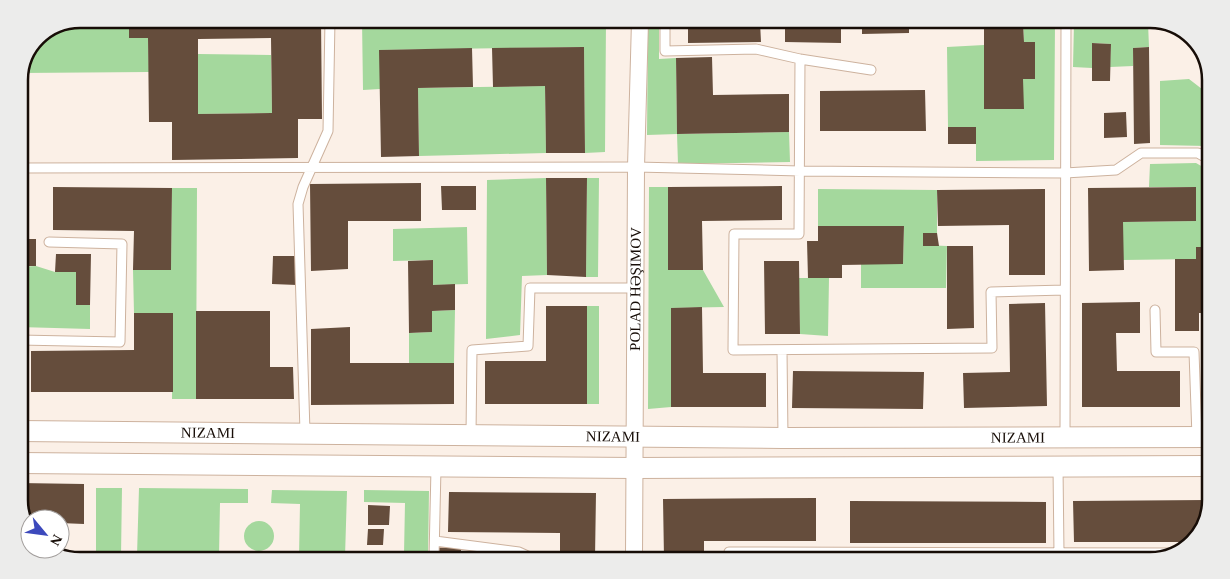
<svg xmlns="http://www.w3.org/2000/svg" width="1230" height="579" viewBox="0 0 1230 579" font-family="Georgia,serif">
<rect width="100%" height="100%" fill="#fbf0e7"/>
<path fill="#a4d89d" d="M80 19H129V38H148L149 72 20 73 37 36Z
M362 20 606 21 605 152 585 153 584 47 380 50V89L363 90Z
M648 21H659V59L676 58 677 134 789 132 790 162 678 164 677 134 647 135Z
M1023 23H1055L1054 160 976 161V127H948L947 47 984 45V109H1023V79H1035V42H1024Z
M1074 23H1148L1149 47 1133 48V66L1110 67 1111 44 1092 43V68L1073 67Z
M198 54 271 55 272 113 198 114Z
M1189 79 1211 96 1210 149 1206 146 1160 145V81Z
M545 86 546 153 419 156 418 88Z
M1196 163 1210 171 1209 247H1196V259L1123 260V222L1196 221V187H1149L1150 164Z
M546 178 547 275 522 276 520 335 486 339 487 180Z
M587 178H599L598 277H586Z
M649 187H668V270H703L724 307 671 308V407L648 409Z
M172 188H197L196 399H172L173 313H134L133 270H171Z
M818 189 937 190V233H923V245L947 246 946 288H861V264H903L904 226H818Z
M467 227 468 284 433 285V260L393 261V229Z
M36 266 55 272H76V304L90 305V329L19 327V267Z
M799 278H829L828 336 800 334Z
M587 306H599V404H587Z
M455 310 454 363H409V333L432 332V311Z
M96 488H122L121 556H96Z
M139 488 248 489V503H220L219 556H137Z
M272 490 347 491 345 557H299L300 504 271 503Z
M364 490 429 491 428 557H362V554H404L405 503 364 502Z
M244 536a15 15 0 1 1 30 0a15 15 0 1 1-30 0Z"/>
<path fill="#654d3c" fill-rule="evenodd" d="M129 19 321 20 322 119H298V158L172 160V122H149L148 38H129ZM271 38 272 113 198 114V39Z
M688 21 760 22 761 42 688 43Z
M777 22H848V27L841 26V43L785 42V29H777Z
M862 22H909V33L862 34Z
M984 23H1023L1024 42H1035V79H1023L1024 109H984Z
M1092 43 1111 44 1110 81H1092Z
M584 47 585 153H546L545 86 493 87 492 48Z
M1149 47 1150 143 1134 144 1133 48Z
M472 48 473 87 418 88 419 156 381 157 379 50Z
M712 57 713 95 789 94V132L677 134 676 58Z
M925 90 926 131H820V91Z
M1126 112 1127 137 1104 138V113Z
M948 127H976V144H948Z
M546 178H587L586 277 547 275Z
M421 183V221H348V269L311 271 310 184Z
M441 186H476V210H442Z
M782 186V220L702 221 703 270H668V187Z
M53 187 172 188 171 270H133L134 231 53 230Z
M1196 187V221L1123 222 1124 270 1089 271 1088 188Z
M1045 189V275H1009V225L938 226 937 190Z
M818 226H904L903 264 842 265V278H808L807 241H818Z
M923 233H937L939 246H923Z
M19 239H36V266H19Z
M947 246H973L974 328 947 329Z
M1196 247H1209V313H1199V331H1175V259H1196Z
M56 254H91L90 305H76V272H55Z
M273 256H297V285L272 284Z
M433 260V285L455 284V310L432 311V332L409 333 408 261Z
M764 261H799L800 334H765Z
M1140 302V333H1116L1117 371H1180V407H1082V303Z
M1045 303 1047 406 964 408 963 373 1010 372 1009 304Z
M546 306H587V404H485V361H546Z
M702 307 703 373H766V407H671V308Z
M196 311H270V367H293L294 399H196Z
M134 313H173V392H31V351L134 350Z
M350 327V363H454V404L311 405V329Z
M793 371 924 372 923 409 792 408Z
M19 483 84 484V524L60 523V519H30V523H26L19 503Z
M449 492 596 493 595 558H560V533L448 532Z
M816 498V541H704V558H664L663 499Z
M1207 500 1206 523 1187 547V542H1074L1073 501Z
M850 501 1046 502V543H850Z
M368 505 390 506 389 525H368Z
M368 529H384L383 545H367Z
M438 547 461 548V557H438Z"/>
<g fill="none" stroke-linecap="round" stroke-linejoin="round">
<defs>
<path id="service" d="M665 21V51L756 49 800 59 871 70
M800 59 799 234H734L733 350 992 348 991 292 1065 290
M19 168 636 167 800 171 1065 173 1116 170 1141 153H1198L1210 160
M1155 310 1156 352H1194L1197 437
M19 340 120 342 122 244 49 242
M782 350 783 438
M305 432 298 204 303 187 328 131 330 20
M471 434 472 350 528 346 530 288H636
M1065 437 1066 23
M1058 467 1059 553
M435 541 519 552 532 558
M434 557 436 468
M729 558V552L1173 553"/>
<g id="minor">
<path id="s1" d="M634 558 636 167 640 21"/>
</g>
<g id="tertiary">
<path id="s2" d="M19 431 783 438 1207 437"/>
<path d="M19 463 634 468 1207 466"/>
</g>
</defs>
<use href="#service" stroke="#cdb29e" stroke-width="11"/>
<use href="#minor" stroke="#cdb29e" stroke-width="18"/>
<use href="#tertiary" stroke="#cdb29e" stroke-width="22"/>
<use href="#service" stroke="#fff" stroke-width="9"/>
<use href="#minor" stroke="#fff" stroke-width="16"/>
<use href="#tertiary" stroke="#fff" stroke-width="20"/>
</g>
<g text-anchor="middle" stroke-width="5" stroke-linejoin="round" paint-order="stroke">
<g font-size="15" fill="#170d07" stroke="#fff">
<text dy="5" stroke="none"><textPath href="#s1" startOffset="269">POLAD HƏŞIMOV</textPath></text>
<text dy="5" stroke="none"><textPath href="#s2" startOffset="189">NIZAMI</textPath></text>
<text dy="5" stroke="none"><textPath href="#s2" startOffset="594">NIZAMI</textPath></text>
<text dy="5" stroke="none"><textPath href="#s2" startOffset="999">NIZAMI</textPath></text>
</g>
</g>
<path d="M0 0H1230V579H0ZM80 28H1150A52 52 0 0 1 1202 80V500A52 52 0 0 1 1150 552H80A52 52 0 0 1 28 500V80A52 52 0 0 1 80 28Z" fill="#ececeb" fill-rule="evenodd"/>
<path fill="none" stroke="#170d07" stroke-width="2.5" d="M80 28H1150A52 52 0 0 1 1202 80V500A52 52 0 0 1 1150 552H80A52 52 0 0 1 28 500V80A52 52 0 0 1 80 28Z"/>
<g transform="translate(45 534) rotate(119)"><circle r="24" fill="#ffffff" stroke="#a29e9c"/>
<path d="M0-4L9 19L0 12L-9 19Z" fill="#3c49bc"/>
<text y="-8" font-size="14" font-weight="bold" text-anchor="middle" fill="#170d07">N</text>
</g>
</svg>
